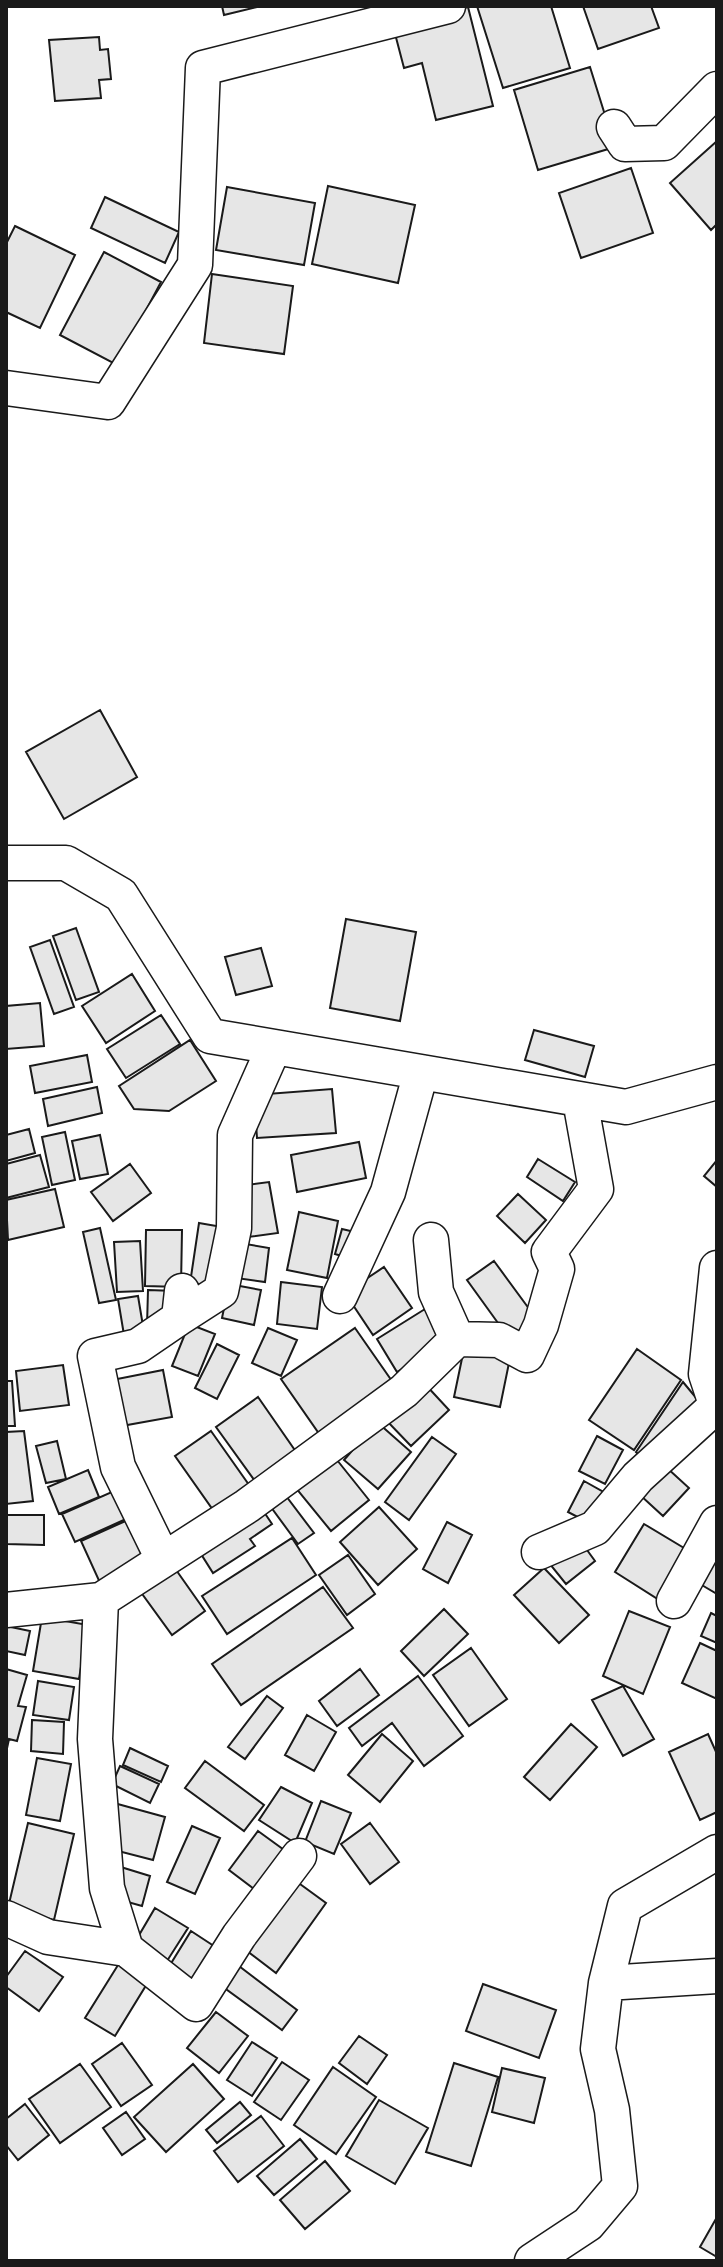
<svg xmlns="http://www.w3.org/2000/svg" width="723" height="2267" viewBox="0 0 723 2267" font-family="Montserrat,sans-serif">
<rect width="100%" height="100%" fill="#fff"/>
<path fill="#e6e6e6" stroke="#1a1a1a" stroke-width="2" d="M222 6H261L224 15Z
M477 6H551L570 68 503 88Z
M583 6H651L659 28 598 49Z
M468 7 493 106 436 120 422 63 404 68 393 26Z
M99 37 100 50 108 49 111 79 99 80 101 98 55 101 49 40Z
M590 67 615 147 538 170 514 90Z
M717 141V224L711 230 670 183Z
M631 168 653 233 581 258 559 193Z
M328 186 415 205 398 283 312 264Z
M227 187 315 203 304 265 216 250Z
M105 197 179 232 165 263 91 228Z
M15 226 75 255 40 328 6 312V244Z
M104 252 161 282 117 365 60 335Z
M212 274 293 286 284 354 204 343Z
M100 710 137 777 64 819 26 752Z
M346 919 416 932 400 1021 330 1008Z
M76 928 99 992 76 1000 53 936Z
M50 940 74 1007 54 1014 30 947Z
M261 948 272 986 236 995 225 957Z
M132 974 155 1011 106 1043 82 1006Z
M40 1003 44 1046 6 1049V1006Z
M161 1015 180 1044 126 1078 107 1049Z
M534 1030 594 1046 585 1077 525 1060Z
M190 1040 216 1081 169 1111 134 1109 119 1086Z
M87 1055 92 1082 35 1093 30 1066Z
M97 1087 102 1113 48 1126 43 1099Z
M332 1089 336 1133 257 1138 254 1095Z
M29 1129 35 1153 6 1161V1135Z
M65 1132 75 1180 52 1185 42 1137Z
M100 1135 108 1174 80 1179 72 1141Z
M359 1142 366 1178 297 1192 291 1155Z
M40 1155 49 1187 6 1198V1164Z
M538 1159 575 1182 563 1201 527 1177Z
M717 1160V1187L704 1176Z
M130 1164 151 1193 113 1221 91 1192Z
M269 1182 278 1233 248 1237 240 1186Z
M55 1189 64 1227 8 1240 6 1200Z
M518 1194 546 1220 525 1243 497 1216Z
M299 1212 338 1221 327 1278 287 1270Z
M199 1223 228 1228 210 1297H188Z
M100 1228 116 1300 99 1303 83 1232Z
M342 1229 359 1233 352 1259 335 1254Z
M146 1230H182L181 1287 145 1286Z
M140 1241 143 1291 117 1292 114 1242Z
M234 1242 269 1248 265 1282 229 1277Z
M494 1261 538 1321 511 1341 467 1280Z
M384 1267 412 1308 373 1335 345 1293Z
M281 1282 322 1287 317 1329 277 1324Z
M229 1284 261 1290 254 1325 222 1318Z
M148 1290 175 1291 163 1326H147Z
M138 1296 145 1338 125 1341 118 1299Z
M425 1309 446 1342 397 1372 377 1339Z
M189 1324 215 1334 198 1376 172 1366Z
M268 1328 297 1340 281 1376 252 1363Z
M355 1328 394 1384 320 1435 281 1379Z
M217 1344 239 1355 217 1399 195 1388Z
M465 1344 511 1353 500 1407 454 1397Z
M637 1349 681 1380 634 1450 589 1420Z
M63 1365 69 1405 20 1411 16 1371Z
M163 1370 172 1417 116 1427 107 1381Z
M6 1381H12L15 1426H6Z
M683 1382 702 1405 645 1461 636 1452Z
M424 1383 449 1410 411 1446 386 1420Z
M258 1397 301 1459 260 1488 216 1427Z
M377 1422 411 1452 378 1489 344 1460Z
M24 1431 33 1501 6 1504V1432Z
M211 1431 254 1492 218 1517 175 1456Z
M597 1436 623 1450 605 1484 579 1471Z
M432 1437 456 1454 409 1520 385 1502Z
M57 1441 66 1479 46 1483 36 1446Z
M333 1455 369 1500 331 1531 295 1487Z
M666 1467 689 1488 663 1516 640 1495Z
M88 1470 99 1497 59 1514 48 1487Z
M584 1481 607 1494 591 1524 568 1512Z
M280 1488 314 1533 298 1544 265 1499Z
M114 1491 126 1519 75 1542 62 1514Z
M379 1507 417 1549 378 1585 340 1542Z
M262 1509 272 1524 250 1539 255 1546 213 1573 196 1546Z
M6 1515H44V1545L6 1544Z
M130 1519 150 1563 101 1585 81 1541Z
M447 1522 472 1535 448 1583 423 1569Z
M644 1524 694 1554 664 1603 615 1572Z
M292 1538 316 1575 227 1634 202 1596Z
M579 1539 595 1561 566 1584 549 1563Z
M717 1543V1594L695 1581Z
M348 1555 375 1594 347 1615 319 1575Z
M174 1567 205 1611 172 1635 140 1591Z
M544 1568 589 1615 559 1643 514 1595Z
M323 1587 353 1628 241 1705 212 1664Z
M444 1609 468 1634 424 1676 401 1651Z
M629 1611 670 1627 643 1694 603 1676Z
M711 1613 717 1616V1643L701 1636Z
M42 1617 88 1625 79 1679 33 1671Z
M6 1626 30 1631 25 1655 6 1651Z
M700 1643 717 1651V1699L682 1683Z
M471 1648 507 1699 469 1726 433 1675Z
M6 1669 27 1675 18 1706 26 1707 17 1741 9 1739 6 1753Z
M360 1669 379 1695 337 1726 319 1701Z
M418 1676 463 1736 424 1766 392 1723 362 1746 349 1728Z
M38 1681 74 1687 69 1720 33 1715Z
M623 1686 654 1739 623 1756 592 1700Z
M267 1696 283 1708 245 1759 228 1747Z
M307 1715 336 1732 314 1771 285 1755Z
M32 1720 64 1722 63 1754 31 1751Z
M571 1724 597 1747 550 1800 524 1777Z
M382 1734 413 1761 380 1802 348 1775Z
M708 1734 717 1754V1812L700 1820 669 1752Z
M130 1748 168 1766 161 1782 123 1765Z
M37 1758 71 1764 60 1821 26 1815Z
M205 1761 264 1805 244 1831 185 1788Z
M120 1766 159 1784 150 1803 112 1784Z
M281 1787 312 1803 295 1843 259 1820Z
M321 1801 351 1813 334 1854 305 1842Z
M114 1803 165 1817 153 1860 118 1851Z
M28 1823 74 1834 54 1920 8 1908Z
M370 1823 399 1862 370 1884 341 1844Z
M192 1826 220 1838 195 1894 167 1882Z
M258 1831 291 1855 262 1895 229 1870Z
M111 1864 150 1876 142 1906 117 1899Z
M289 1876 326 1903 276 1973 239 1945Z
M155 1908 188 1928 167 1961 135 1942Z
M191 1931 220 1950 198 1984 170 1965Z
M25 1951 63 1977 39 2011 6 1987V1977Z
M123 1957 153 1974 115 2036 85 2018Z
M235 1963 297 2010 282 2030 219 1984Z
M483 1984 556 2010 539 2058 466 2031Z
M216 2012 248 2036 219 2073 187 2048Z
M359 2036 387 2055 367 2084 339 2063Z
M252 2042 277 2058 252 2096 227 2080Z
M122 2043 152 2085 121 2106 92 2064Z
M282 2062 309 2080 281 2120 254 2102Z
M454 2063 498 2077 471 2166 426 2152Z
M80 2064 111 2107 60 2143 29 2099Z
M193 2064 224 2099 166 2152 134 2117Z
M333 2067 376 2097 336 2154 294 2125Z
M502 2068 545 2078 534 2123 492 2112Z
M379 2100 428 2128 395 2184 346 2156Z
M240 2102 251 2115 217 2143 206 2130Z
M25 2104 49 2135 18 2160 6 2145V2119Z
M126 2112 145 2139 122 2155 103 2128Z
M261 2116 284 2146 238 2182 214 2151Z
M300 2139 317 2159 274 2195 257 2176Z
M325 2161 350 2191 305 2229 280 2200Z
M717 2217V2257L700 2247Z"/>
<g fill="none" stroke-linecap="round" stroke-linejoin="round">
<defs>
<path id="street" d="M614 127 625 144 664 143 717 89
M6 388 108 402 195 265 203 68 448 6
M6 863H66L121 895 210 1036 626 1107 717 1082
M431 1240 436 1292 457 1339
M717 1268 706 1374 717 1407
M340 1296 388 1192 421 1072
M179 1318 221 1291 234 1228 235 1135 274 1047
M539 1552 595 1528 638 1477 716 1406
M163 1559 118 1467 95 1356 138 1346 179 1318 182 1291
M101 1600 247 1506 404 1391 457 1339 499 1340 527 1355 541 1325 557 1269 549 1252 596 1189 580 1100
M674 1601 717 1523
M6 1610 101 1600 95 1739 107 1888 126 1949 196 2004 239 1936 299 1856
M6 1918 48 1937 126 1949
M606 1983 717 1976
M532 2261 588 2224 620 2186 612 2110 598 2049 606 1983 625 1906 717 1852"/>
</defs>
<use href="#street" stroke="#1a1a1a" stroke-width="37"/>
<use href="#street" stroke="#fff" stroke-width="34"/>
</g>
<rect width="723" height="2267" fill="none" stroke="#1a1a1a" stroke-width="16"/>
</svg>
